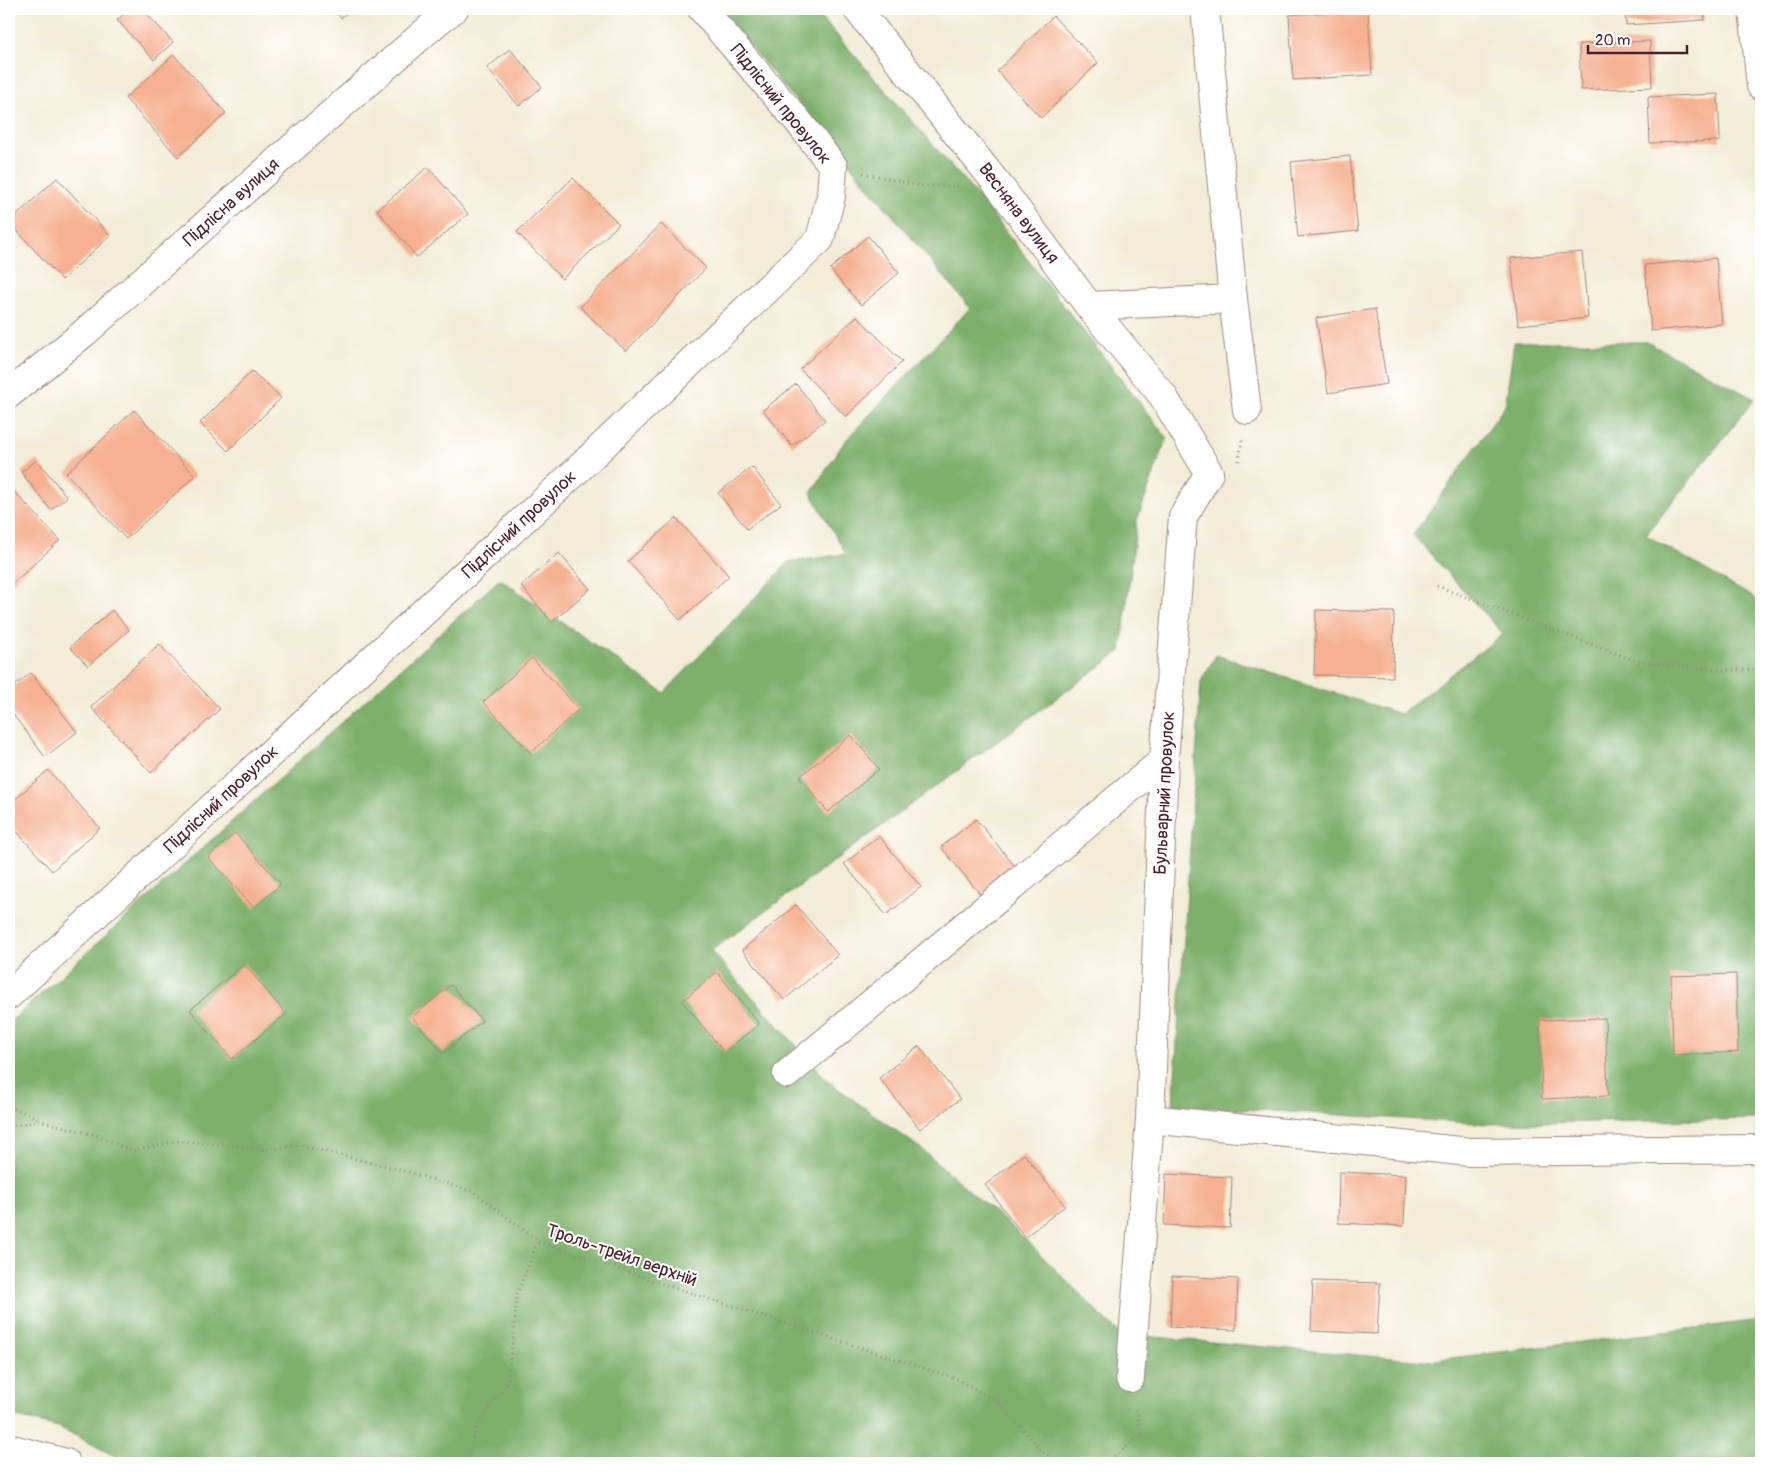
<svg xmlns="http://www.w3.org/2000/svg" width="1770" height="1472" viewBox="0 0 1770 1472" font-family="Pangolin,sans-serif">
<rect width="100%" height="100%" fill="#fff"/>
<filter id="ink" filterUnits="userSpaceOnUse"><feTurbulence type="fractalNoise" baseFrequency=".02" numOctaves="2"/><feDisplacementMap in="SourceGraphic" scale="10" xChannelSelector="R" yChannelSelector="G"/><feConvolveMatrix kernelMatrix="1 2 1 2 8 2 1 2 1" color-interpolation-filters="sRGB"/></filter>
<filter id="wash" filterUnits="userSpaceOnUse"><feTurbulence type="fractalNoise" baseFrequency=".0096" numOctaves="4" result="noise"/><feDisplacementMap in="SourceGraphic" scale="20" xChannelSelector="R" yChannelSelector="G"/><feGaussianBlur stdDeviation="1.12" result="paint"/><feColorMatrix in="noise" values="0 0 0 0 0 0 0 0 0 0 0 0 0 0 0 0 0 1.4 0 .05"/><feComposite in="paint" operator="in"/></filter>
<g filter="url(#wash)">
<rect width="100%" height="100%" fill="#f2ecd6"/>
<path fill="#7eb06c" stroke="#64684c" d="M719 9H814L982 201 1167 438 1137 520 1121 651 711 951 829 1082 920 1148 1019 1233 1120 1334 1426 1361 1761 1320V1463H128L59 1427 9 1415V1023L500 579 664 693 789 562 846 554 811 493 845 441 970 308Z
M1514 342H1647L1755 399 1646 535 1761 602V1119L1489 1124 1173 1105 1201 681 1216 655 1400 714 1503 634 1413 535 1505 406Z"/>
<g id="blocks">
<path fill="#f5b190" d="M130 9H142L173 42 154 60 117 20Z
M333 9H352L341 18Z
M1625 9H1704L1705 20 1626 25Z
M1368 10 1372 75 1293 80 1289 15Z
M1053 16 1098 63 1041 118 997 71Z
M1650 41 1652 87 1581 90 1579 44Z
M510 49 542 87 519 106 487 68Z
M174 55 226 113 178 157 125 98Z
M1718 94 1720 141 1650 143 1648 97Z
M1350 156 1358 231 1298 237 1291 162Z
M428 167 468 214 417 257 377 210Z
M57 178 110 236 62 280 9 222Z
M573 178 619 224 562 279 517 232Z
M661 224 706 268 626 351 580 307Z
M868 236 899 273 861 305 830 269Z
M1582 252 1588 318 1518 325 1511 258Z
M1716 258 1722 324 1651 331 1645 265Z
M1375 309 1387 384 1328 393 1316 318Z
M857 316 902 362 846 417 800 369Z
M252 371 281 398 228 451 200 423Z
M796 384 825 420 792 446 763 410Z
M134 410 195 476 126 539 66 473Z
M37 460 67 497 51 510 21 472Z
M752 467 781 504 747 529 718 493Z
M9 486 60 540 9 587Z
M676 518 729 576 680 620 628 561Z
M559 553 590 589 552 622 521 586Z
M112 610 129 630 88 666 70 647Z
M1316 610 1394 612 1393 677 1314 675Z
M159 644 220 709 151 773 91 707Z
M532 658 579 709 531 753 483 702Z
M31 673 77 732 45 757 9 709V690Z
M851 735 879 769 828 812 799 777Z
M48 770 100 828 52 871 9 823V805Z
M976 819 1018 870 984 899 941 847Z
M235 833 281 884 254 908 208 857Z
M879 836 921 887 886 915 844 864Z
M796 905 838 955 784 1000 742 950Z
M244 964 286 1014 232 1059 190 1010Z
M717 972 759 1024 724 1052 682 1001Z
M1736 974 1738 1052 1673 1055 1671 976Z
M451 985 482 1021 443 1053 412 1017Z
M1605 1018 1608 1096 1542 1099 1540 1020Z
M919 1046 960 1099 920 1129 879 1078Z
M1024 1154 1065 1206 1025 1237 985 1185Z
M1339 1172 1406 1175 1404 1226 1338 1223Z
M1166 1174 1232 1177 1230 1228 1164 1225Z
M1172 1276 1238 1279 1236 1330 1170 1327Z
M1313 1281 1380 1283 1377 1334 1311 1331Z"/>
</g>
</g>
<g filter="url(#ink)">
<use href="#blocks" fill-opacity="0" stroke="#9e8680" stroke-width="1"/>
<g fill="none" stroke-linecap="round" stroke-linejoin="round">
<defs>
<path id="street" d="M857 9 999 186 1089 306 1233 299
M1205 9 1233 299 1247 410
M1753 9 1761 86
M1089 306 1163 396 1209 473 1183 517 1164 760 1150 1119 1130 1378
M9 394 84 333 283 156 438 21 454 9
M9 995 572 475 820 239 831 196 833 166 798 121 702 9
M787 1074 1164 760
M1150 1119 1470 1152 1761 1149
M9 1448 66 1463"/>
</defs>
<use href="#street" stroke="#9e8680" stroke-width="30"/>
<path stroke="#9e8680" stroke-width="3" stroke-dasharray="1 4" stroke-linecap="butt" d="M863 173 920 186H960
M1239 461 1242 440
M1437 586 1636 661 1719 670H1761
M9 1106 41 1120
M9 1126 41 1121 96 1135 133 1151 176 1141 229 1145 265 1150 299 1145 405 1171 474 1192 538 1241 666 1285 955 1378 998 1402 1044 1453 1063 1463
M466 1463 475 1430 507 1382 514 1333 517 1294 538 1241
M1107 1463 1142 1434 1136 1408"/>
<use href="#street" stroke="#fff" stroke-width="28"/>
</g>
</g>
<g text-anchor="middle" stroke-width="4" stroke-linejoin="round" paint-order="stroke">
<g font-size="18" fill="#4a1f2b" stroke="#fff">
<text transform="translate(781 104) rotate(51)" y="6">Підлісний провулок</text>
<text transform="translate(231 202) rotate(-42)" y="6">Підлісна вулиця</text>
<text transform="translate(1019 213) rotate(53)" y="6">Весняна вулиця</text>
<text transform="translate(519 524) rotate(-43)" y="6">Підлісний провулок</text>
<text transform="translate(1164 793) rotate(-87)" y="6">Бульварний провулок</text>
<text transform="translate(221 799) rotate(-43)" y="6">Підлісний провулок</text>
<text transform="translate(622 1255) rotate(19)" y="6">Троль-трейл верхній</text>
</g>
</g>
<rect width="1770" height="1472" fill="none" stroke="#fff" stroke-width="30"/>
<path d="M1588 45v8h99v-8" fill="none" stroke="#4a1f2b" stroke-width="2.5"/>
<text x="1595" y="45" font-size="15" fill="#4a1f2b" stroke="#ffffff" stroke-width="4" paint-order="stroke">20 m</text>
</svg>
